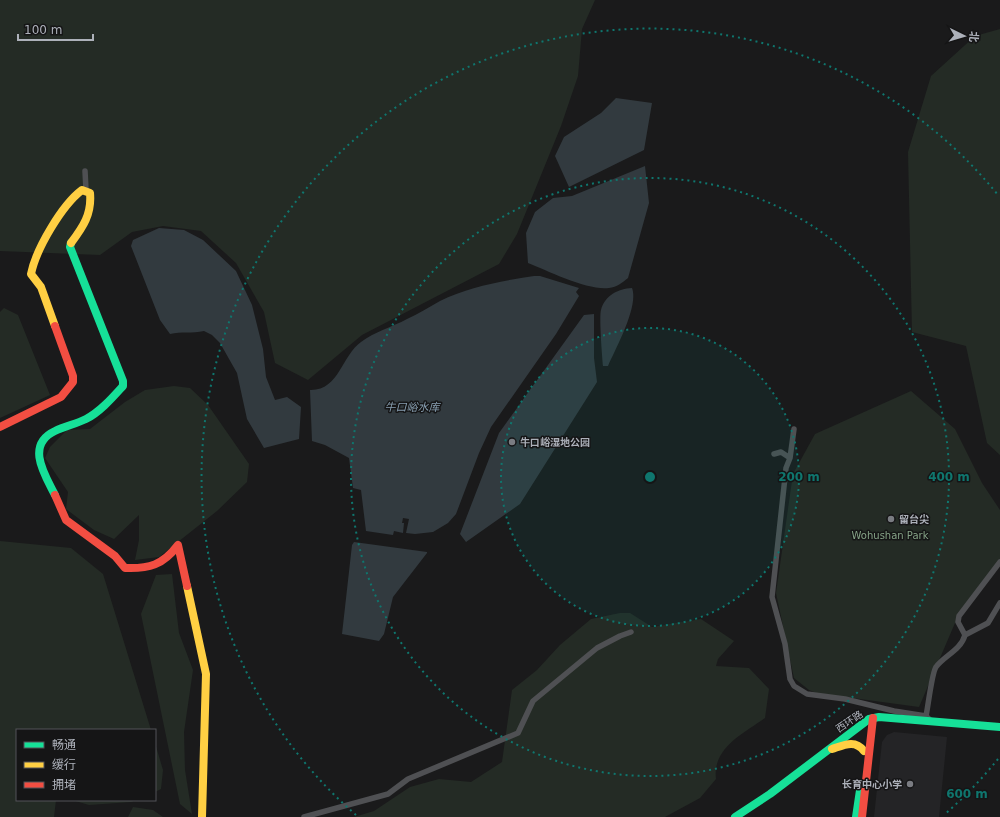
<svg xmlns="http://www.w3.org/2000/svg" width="1000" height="817" viewBox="0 0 1000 817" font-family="'DejaVu Sans','Noto Sans SC',sans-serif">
<rect width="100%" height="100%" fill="#1a1a1b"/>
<path fill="#242426" d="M894 732 947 737 939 817H874L882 742 887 735Z"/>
<path fill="#242b25" d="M0 0H595L582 29 578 76 561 126 517 234 499 264 362 335 308 380 275 363 264 312 236 263 201 231 163 226 132 232 100 255 0 251Z
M1000 29V455L987 443 966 346 912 332 908 152 931 76 975 36Z
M4 308 18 315 50 395 0 418V312Z
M174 386 190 388 208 405 249 464 247 482 217 511 159 557 135 560 139 540V515L114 539 94 530 66 509 68 492 45 458 50 447 67 430 90 429 125 402 145 390Z
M911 391 955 429 982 483 1000 510V560L955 623 919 707 816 693 809 690 794 678 776 593 793 474 815 434Z
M0 541 71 548 103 574 151 730H17V800H56L54 817H0Z
M172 574 179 633 193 670 184 732 185 770 192 814 180 804 141 614 156 575Z
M620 613H630L652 627 701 619 734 641 718 659 716 666 749 668 769 689 765 718C744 733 712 748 716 779L700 798 665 817H354L374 811 410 787 439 779 471 782 502 762 512 690 537 670 560 645 591 619Z
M155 743 163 770 161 789 155 792Z
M72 800H137L131 802 89 805Z
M133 807 153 810 163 817H128Z"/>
<path fill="#323a3f" d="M616 98 652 103 644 150 569 187 555 156 564 137 601 113Z
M645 166 649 203 628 278C622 283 617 287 609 288 589 291 548 271 528 263L526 233 535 212 553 198 572 196Z
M159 228 184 230 203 240 236 271 252 305 263 349 266 377 275 400 287 397 301 407 299 439 264 448 247 419 237 373 220 343 212 335 204 331C192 334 181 331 170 334L160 320 131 246 133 240Z
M534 276H540L579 288 576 292 579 296 556 334 491 427 479 453 456 514 448 523 433 532 415 534 406 533 409 519 403 518 402 523H404L403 533 394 531 393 535 366 531 361 490 353 488 349 458 325 445 312 441 310 390C339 391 342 355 361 342 374 332 392 327 407 319 418 314 429 307 440 301 468 287 502 281 534 276Z
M632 288C639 306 616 348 608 366H603C602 355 599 317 601 310 605 295 618 289 632 288Z
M594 314V358L597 382 520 504 466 542 460 534 499 433 584 315Z
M354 542 427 552V553L393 597 384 634 379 641 342 634 352 545Z"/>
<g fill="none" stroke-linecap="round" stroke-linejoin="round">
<path stroke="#4f5053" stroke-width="5.5" d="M85 171 86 190
M794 429 790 458 786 468 772 597 785 644 790 679 794 686 807 694 845 699 894 711 926 716 931 721
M774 454 781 452 790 458
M965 635 988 623 1000 603
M926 716C928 707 932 672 936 667 944 656 961 650 965 635L958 622 959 616 1000 562
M304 817 388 794 408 779 518 733 533 701 597 648 620 636 631 632"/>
<path stroke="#16e098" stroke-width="8" d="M55 495C45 475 25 445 55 431 65 426 76 424 86 419 100 412 113 397 123 386V381L70 247 71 243
M735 817 770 794 869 719 879 717 1000 727
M856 817 860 790"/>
<path stroke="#ffcf43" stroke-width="8" d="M55 326 41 287 31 274C36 249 62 205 82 190L90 193C92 214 83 227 71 243
M187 586 206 674 202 817
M832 749C844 745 855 739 864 751"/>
<path stroke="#f24e42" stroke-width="8" d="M0 427 61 397 73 382V376L55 326
M55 495 66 520 115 556 125 568C149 569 163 565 178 545L187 586
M862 817 873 718"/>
</g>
<circle cx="650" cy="477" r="149" fill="#0f766e" fill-opacity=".12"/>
<g fill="none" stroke="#0f766e" stroke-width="2" stroke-dasharray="2 4">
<circle cx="650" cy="477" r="149"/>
<circle cx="650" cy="477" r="299"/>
<path d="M998 759A448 448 0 0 1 944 815M356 815A448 448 0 1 1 998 195"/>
</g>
<g fill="#7a7c82" stroke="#151516" stroke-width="1.5">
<circle cx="512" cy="442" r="4"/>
<circle cx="891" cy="519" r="4"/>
<circle cx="910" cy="784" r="4"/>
</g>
<g text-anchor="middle" stroke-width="3" stroke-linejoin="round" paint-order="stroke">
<g font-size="10" font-weight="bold" fill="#adb1ba" stroke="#151516" text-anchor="start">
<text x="520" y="446">牛口峪湿地公园</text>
<text x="899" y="523">留台尖</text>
<text x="902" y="788" text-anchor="end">长育中心小学</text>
</g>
<g font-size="10" fill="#86a387" stroke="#151516">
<text x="890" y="539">Wohushan Park</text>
</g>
<g font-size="10" fill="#adb1ba" stroke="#151516">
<text transform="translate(849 721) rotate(-34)" y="4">西环路</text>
</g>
<g font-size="11" font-style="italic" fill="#889fb1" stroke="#151516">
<text x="412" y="411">牛口峪水库</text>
</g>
</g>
<circle cx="650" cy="477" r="6" fill="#0f766e" stroke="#151516" stroke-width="2"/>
<g font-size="12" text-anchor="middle" font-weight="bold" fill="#0f766e" stroke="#151516" stroke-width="3" stroke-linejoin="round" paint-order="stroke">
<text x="799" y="481">200 m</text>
<text x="949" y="481">400 m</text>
<text x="967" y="798">600 m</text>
</g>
<rect x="16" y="729" width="140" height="72" fill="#151516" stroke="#525358"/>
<rect x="24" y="742" width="20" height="6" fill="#16e098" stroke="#525358"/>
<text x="52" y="749" font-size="12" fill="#adb1ba">畅通</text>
<rect x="24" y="762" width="20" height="6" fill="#ffcf43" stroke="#525358"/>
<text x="52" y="769" font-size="12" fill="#adb1ba">缓行</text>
<rect x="24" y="782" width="20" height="6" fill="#f24e42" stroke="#525358"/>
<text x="52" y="789" font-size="12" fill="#adb1ba">拥堵</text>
<g transform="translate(964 36) rotate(95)" stroke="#151516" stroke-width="3" paint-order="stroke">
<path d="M0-3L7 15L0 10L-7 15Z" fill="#adb1ba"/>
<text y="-6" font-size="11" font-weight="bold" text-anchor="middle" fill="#adb1ba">北</text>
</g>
<path d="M18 34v6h75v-6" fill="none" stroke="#adb1ba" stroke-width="2"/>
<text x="24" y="34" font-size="12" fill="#adb1ba" stroke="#151516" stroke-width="3" paint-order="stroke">100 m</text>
</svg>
